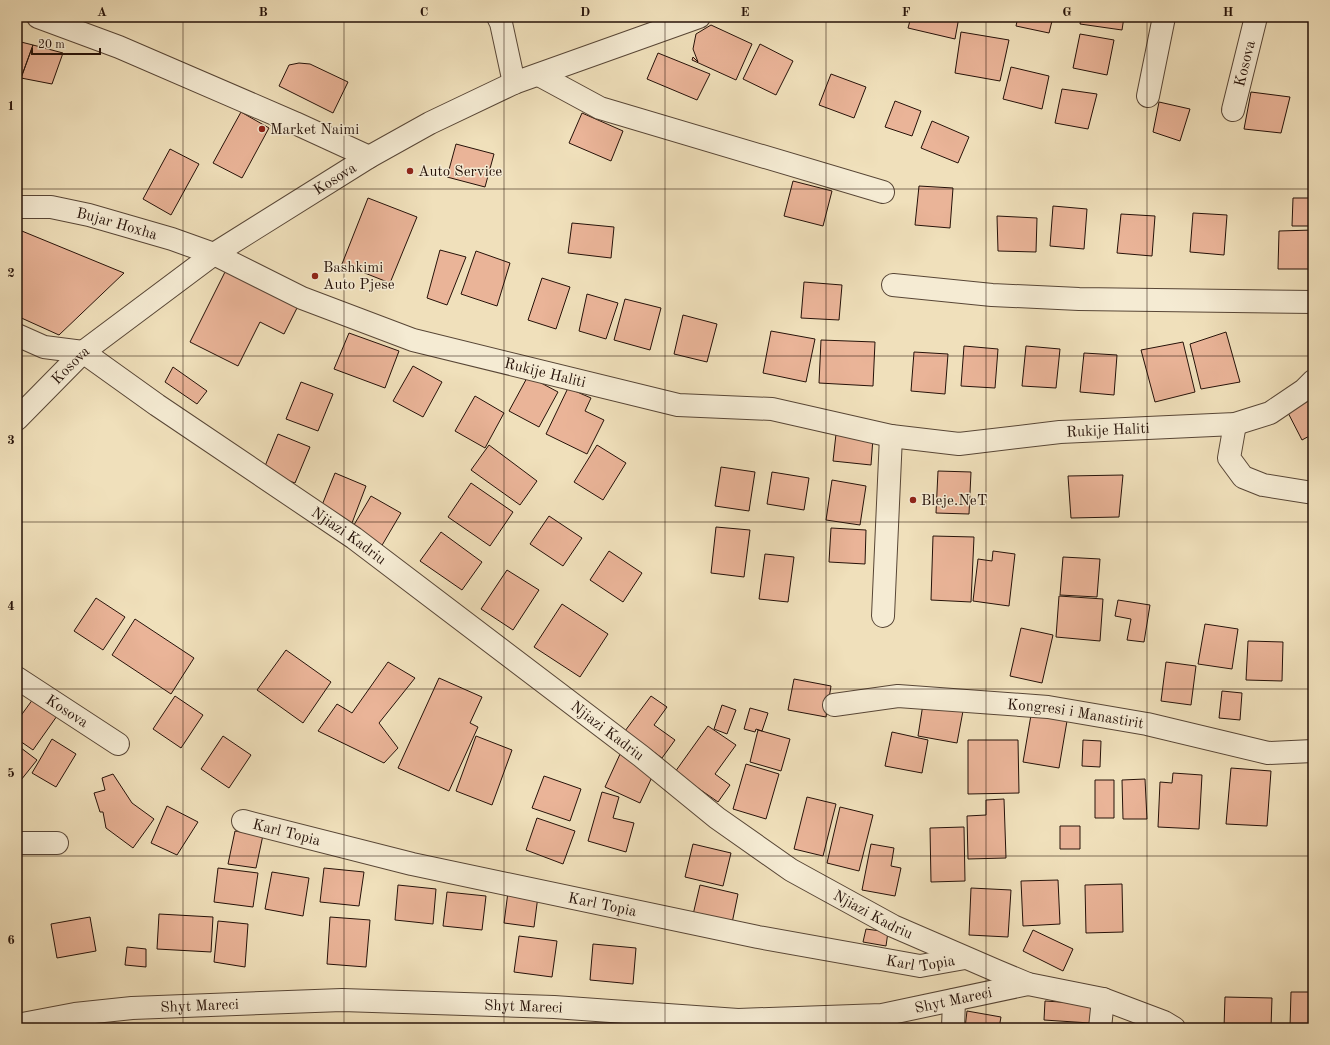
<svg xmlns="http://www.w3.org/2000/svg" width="1330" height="1045" viewBox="0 0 1330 1045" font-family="'Old Standard TT',serif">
<rect width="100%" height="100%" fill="#f0e0bb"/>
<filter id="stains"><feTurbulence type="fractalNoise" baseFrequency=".005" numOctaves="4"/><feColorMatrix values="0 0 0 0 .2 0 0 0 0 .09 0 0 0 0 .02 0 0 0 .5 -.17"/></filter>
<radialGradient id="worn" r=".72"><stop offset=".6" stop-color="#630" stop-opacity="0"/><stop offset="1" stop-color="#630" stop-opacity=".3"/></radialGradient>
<path fill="#eab498" stroke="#261209" d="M911 17H959L955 39 908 28Z
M1018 17H1053L1049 33 1016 26Z
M1081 17H1124L1122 30 1080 24Z
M711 25 752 44 736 80 692 60 693 57 698 62 693 49 696 34Z
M961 32 1009 40 1000 81 955 73Z
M1080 34 1114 40 1107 75 1073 68Z
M17 41 33 45 21 78 17 77Z
M760 44 793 61 776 95 743 79Z
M33 45 63 53 52 84 21 78Z
M658 53 710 74 697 100 647 79Z
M299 63 310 64 348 82 333 113 279 86 289 65Z
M1011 67 1049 76 1042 109 1003 99Z
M831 74 866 87 854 118 819 105Z
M1062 89 1097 94 1088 129 1055 123Z
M1251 92 1290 97 1281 133 1244 129Z
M895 101 921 111 912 136 885 127Z
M1159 102 1190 109 1180 141 1153 132Z
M241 112 269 128 242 178 213 163Z
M582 113 623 131 611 161 569 143Z
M932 121 969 137 958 163 921 148Z
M456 144 494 154 485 187 447 177Z
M170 149 199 164 171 215 143 199Z
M793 181 832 191 823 226 784 216Z
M919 186 953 188 950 228 915 225Z
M368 198 417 217 390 283 342 264Z
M1293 198H1313V226H1292Z
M1053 206 1087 209 1084 249 1050 246Z
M1193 213 1227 215 1224 255 1190 252Z
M1121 214 1155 216 1152 256 1117 253Z
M997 216 1037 218 1036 252 998 251Z
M572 223 614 227 611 258 568 253Z
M17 229 124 273 59 335 17 316Z
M1313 230V269H1278L1279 231Z
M440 250 466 257 447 305 427 298Z
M476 251 510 263 497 306 461 294Z
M230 262 302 298 284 334 260 322 238 366 190 342Z
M542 278 570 287 556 329 528 320Z
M804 282 842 285 839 320 801 318Z
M587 294 618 303 606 339 579 331Z
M625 299 661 308 650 350 614 340Z
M683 315 717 324 707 362 674 354Z
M771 331 815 339 806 382 763 373Z
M1226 332 1240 382 1201 389 1190 344Z
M349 333 399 351 385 388 334 369Z
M821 340 875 342 873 386 819 383Z
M1183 342 1195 392 1155 402 1141 350Z
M964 346 998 349 995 388 961 386Z
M1026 346 1060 349 1056 388 1022 386Z
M914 352 948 354 945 394 911 391Z
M1084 353 1117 355 1114 395 1080 392Z
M413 366 442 382 423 417 393 401Z
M173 367 207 391 197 404 165 382Z
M528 376 558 392 539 427 509 411Z
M301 382 333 394 318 431 286 419Z
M568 388 591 398 585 411 604 420 587 454 546 434Z
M1313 390V434L1302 440 1284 405Z
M475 396 504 413 485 448 455 431Z
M278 434 310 447 295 483 263 471Z
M836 434 873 438 871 465 833 461Z
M489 445 537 481 520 505 471 470Z
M597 445 626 463 603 500 574 482Z
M721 467 755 472 749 511 715 506Z
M938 471 971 472 969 514 936 513Z
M772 472 809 478 804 510 767 504Z
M335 473 366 486 352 523 320 510Z
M1123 475 1119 517 1071 518 1068 476Z
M832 480 866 486 860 525 826 520Z
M471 483 513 512 490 546 448 517Z
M371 496 401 513 381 547 351 530Z
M549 516 582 538 563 566 530 544Z
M716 527 750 530 744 577 711 573Z
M831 528 866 530 865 564 829 562Z
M441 532 482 562 462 590 420 561Z
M933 536 974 537 971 602 931 600Z
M609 551 642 573 623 602 590 580Z
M993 551 1015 554 1009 606 973 601 978 559 992 561Z
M765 554 794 557 788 602 759 599Z
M1063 557 1100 559 1097 597 1060 595Z
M507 570 539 590 513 630 481 609Z
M1059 596 1103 599 1100 641 1056 637Z
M96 598 125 617 103 650 74 631Z
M1118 600 1150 605 1144 642 1127 640 1131 619 1115 616Z
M562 604 608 634 580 677 534 647Z
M135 619 194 658 171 694 112 655Z
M1205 624 1238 629 1232 669 1198 664Z
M1021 628 1053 635 1042 683 1010 676Z
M1248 641 1283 642 1282 681 1246 680Z
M286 650 331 682 303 723 257 690Z
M388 662 415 678 379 723 398 748 384 763 318 731 337 704 352 713Z
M1166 662 1196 666 1191 705 1161 701Z
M439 678 482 697 470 723 478 727 449 791 398 768Z
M794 679 831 686 826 717 788 710Z
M1222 691 1242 693 1240 720 1219 718Z
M175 696 203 715 181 748 153 729Z
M651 696 667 707 654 725 675 740 662 758 625 731Z
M33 699 57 716 33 750 17 739V721Z
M923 704 963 711 957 743 918 736Z
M722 705 736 710 727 734 714 729Z
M750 708 768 713 762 731 756 729 755 732 744 729Z
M1031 715 1067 721 1059 768 1023 762Z
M708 726 736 745 715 774 730 785 718 802 675 772Z
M758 730 790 739 781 771 750 762Z
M892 732 928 740 922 773 885 766Z
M223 736 251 755 229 788 201 769Z
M476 736 512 750 492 805 456 791Z
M52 739 76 754 56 787 32 773Z
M968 740H1018L1019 793 968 794Z
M1083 740 1101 741 1100 767 1082 766Z
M17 745 37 760 17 785Z
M621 752 652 777 640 803 605 787Z
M746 764 779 774 766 819 733 809Z
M1231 768 1271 771 1267 826 1226 824Z
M1173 773 1202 775 1199 829 1158 827 1160 782 1172 783Z
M113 774 132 803 154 819 133 848 106 828 103 812H100L94 793 105 790 102 778Z
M544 776 581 789 570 821 532 808Z
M1145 779 1147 819H1123L1122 780Z
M1095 780H1114V818H1095Z
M602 792 619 797 613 818 634 823 626 852 588 841Z
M807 797 836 804 823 856 794 849Z
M1004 799 1006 858 968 859 967 816 986 815V800Z
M167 806 198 822 177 855 151 843Z
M840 807 873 815 859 871 827 863Z
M537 818 575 831 563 864 526 850Z
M1060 826H1080V849H1060Z
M964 827 965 881 931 882 930 828Z
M235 831 263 835 256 868 228 864Z
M693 844 731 853 723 886 685 877Z
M871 844 894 848 891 866 901 868 895 896 862 890Z
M218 868 258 873 253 907 214 902Z
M324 868 364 872 359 906 320 902Z
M272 872 309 878 303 916 265 909Z
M1058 880 1060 924 1023 926 1021 881Z
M1122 884 1123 932 1086 933 1085 885Z
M398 885 436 889 433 924 395 920Z
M700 885 738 894 731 928 692 919Z
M971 888 1011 890 1008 937 969 935Z
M447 892 486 896 482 930 443 926Z
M508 892 538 896 534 927 504 923Z
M159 914 213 917 211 952 157 949Z
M90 917 96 951 57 958 51 924Z
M330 917 370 920 366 967 327 964Z
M17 918 21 941 17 942Z
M218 921 248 924 245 967 214 962Z
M866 929 888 932 886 946 863 942Z
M1033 930 1073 949 1063 971 1023 951Z
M519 936 557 941 552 977 514 972Z
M593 944 636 948 633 984 590 980Z
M127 947 146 949V967L125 965Z
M1291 992H1313V1027H1290Z
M1225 997 1272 998 1271 1028H1224Z
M1045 1001 1091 1004 1090 1023 1044 1020Z
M967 1011 1001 1017 999 1028H965Z
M654 1021 720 1028H654Z
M1114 1024 1139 1028H1113Z"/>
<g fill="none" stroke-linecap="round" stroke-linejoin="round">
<defs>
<g id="minor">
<path d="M38 17 119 47 295 123 369 157"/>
<path d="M498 17 501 23 514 83"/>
<path d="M539 75 600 108 883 192"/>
<path d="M1148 96 1164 17"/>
<path id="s1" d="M1233 110 1256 17"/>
<path id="s2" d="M17 207H51L89 215 172 239 214 254 302 298 413 340 678 405 772 409 891 436 959 444 1060 432 1235 424 1270 413 1304 390 1313 381"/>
<path d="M893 285 992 295 1079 299 1313 302"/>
<path id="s3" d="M17 335 44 347 83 352 157 405 354 538 641 756 717 818 791 870 893 926 997 971 1028 984 1103 999 1164 1022 1174 1028"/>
<path id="s4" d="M17 419 83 352 214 254 369 157 430 123 514 83 699 17"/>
<path d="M1235 424 1229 458 1243 477 1263 485 1313 493"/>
<path d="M883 616 891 436"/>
<path id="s5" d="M17 678 118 744"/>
<path id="s6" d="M834 705 898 696 1048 707 1147 724 1268 753 1313 751"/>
<path id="s7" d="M243 821 412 864 758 937 920 966 965 958"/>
<path d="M17 843H57"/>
<path id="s8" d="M17 1025 75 1014 132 1008 342 1000 554 1007 738 1020 882 1015 1028 984"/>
<path d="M953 1028 954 1000"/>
<path d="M1100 1028 1103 999"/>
</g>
</defs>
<use href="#minor" stroke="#584636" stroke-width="24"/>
<use href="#minor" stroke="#f5ebd3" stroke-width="22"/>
</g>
<path fill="none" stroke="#261209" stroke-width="1" stroke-opacity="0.55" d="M183 17V1028M344 17V1028M504 17V1028M665 17V1028M826 17V1028M986 17V1028M1147 17V1028M17 189H1313M17 356H1313M17 522H1313M17 689H1313M17 856H1313"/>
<g fill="#8f2418" stroke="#f5ebd3" stroke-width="1.5">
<circle cx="262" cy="129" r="4"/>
<circle cx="410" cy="171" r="4"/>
<circle cx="315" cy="276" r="4"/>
<circle cx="913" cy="500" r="4"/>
</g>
<g text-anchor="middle" stroke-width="3" stroke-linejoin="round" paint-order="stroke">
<g font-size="15" fill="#261209" stroke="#f5ebd3">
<text dy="5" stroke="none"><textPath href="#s1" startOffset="48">Kosova</textPath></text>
<text dy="5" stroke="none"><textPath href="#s4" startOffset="400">Kosova</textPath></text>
<text dy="5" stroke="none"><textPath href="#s2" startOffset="102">Bujar Hoxha</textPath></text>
<text dy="5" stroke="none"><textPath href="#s4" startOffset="76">Kosova</textPath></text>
<text dy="5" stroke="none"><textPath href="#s2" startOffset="557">Rukije Haliti</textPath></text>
<text dy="5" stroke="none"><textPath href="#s2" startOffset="1128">Rukije Haliti</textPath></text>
<text dy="5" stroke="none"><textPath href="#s3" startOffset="392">Njiazi Kadriu</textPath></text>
<text dy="5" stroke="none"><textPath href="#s5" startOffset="60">Kosova</textPath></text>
<text dy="5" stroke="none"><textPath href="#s6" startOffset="243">Kongresi i Manastirit</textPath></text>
<text dy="5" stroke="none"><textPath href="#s3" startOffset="716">Njiazi Kadriu</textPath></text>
<text dy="5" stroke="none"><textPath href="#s7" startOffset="45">Karl Topia</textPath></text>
<text dy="5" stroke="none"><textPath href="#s7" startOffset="369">Karl Topia</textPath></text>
<text dy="5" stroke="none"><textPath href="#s3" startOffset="1040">Njiazi Kadriu</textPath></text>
<text dy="5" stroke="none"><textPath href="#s7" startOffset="693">Karl Topia</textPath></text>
<text dy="5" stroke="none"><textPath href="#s8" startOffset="940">Shyt Mareci</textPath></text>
<text dy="5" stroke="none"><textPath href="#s8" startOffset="184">Shyt Mareci</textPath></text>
<text dy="5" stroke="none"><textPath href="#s8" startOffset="508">Shyt Mareci</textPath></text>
</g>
<g font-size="15" fill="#261209" stroke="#f5ebd3" text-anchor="start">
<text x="270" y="134">Market Naimi</text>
<text x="418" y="176">Auto Service</text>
<text x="323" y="272">Bashkimi<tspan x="323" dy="17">Auto Pjese</tspan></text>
<text x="921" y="505">Bleje.NeT</text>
</g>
</g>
<rect width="1330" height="1045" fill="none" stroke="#f0e0bb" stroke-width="44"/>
<path d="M32 48v6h68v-6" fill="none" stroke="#261209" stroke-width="2"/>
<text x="38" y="48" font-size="12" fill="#261209" stroke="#f5ebd3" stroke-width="3" paint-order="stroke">20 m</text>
<rect x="22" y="22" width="1286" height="1001" fill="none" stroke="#261209" stroke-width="1.5"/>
<g font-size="13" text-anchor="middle" font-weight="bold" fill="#261209">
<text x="102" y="16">A</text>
<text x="263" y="16">B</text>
<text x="424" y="16">C</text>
<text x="585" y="16">D</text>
<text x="745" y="16">E</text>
<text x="906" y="16">F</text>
<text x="1067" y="16">G</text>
<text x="1228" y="16">H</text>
<text x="11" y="110">1</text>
<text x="11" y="277">2</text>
<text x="11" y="444">3</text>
<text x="11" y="610">4</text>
<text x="11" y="777">5</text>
<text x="11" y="944">6</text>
</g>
<rect width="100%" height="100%" filter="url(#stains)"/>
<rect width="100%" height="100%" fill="url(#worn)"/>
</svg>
